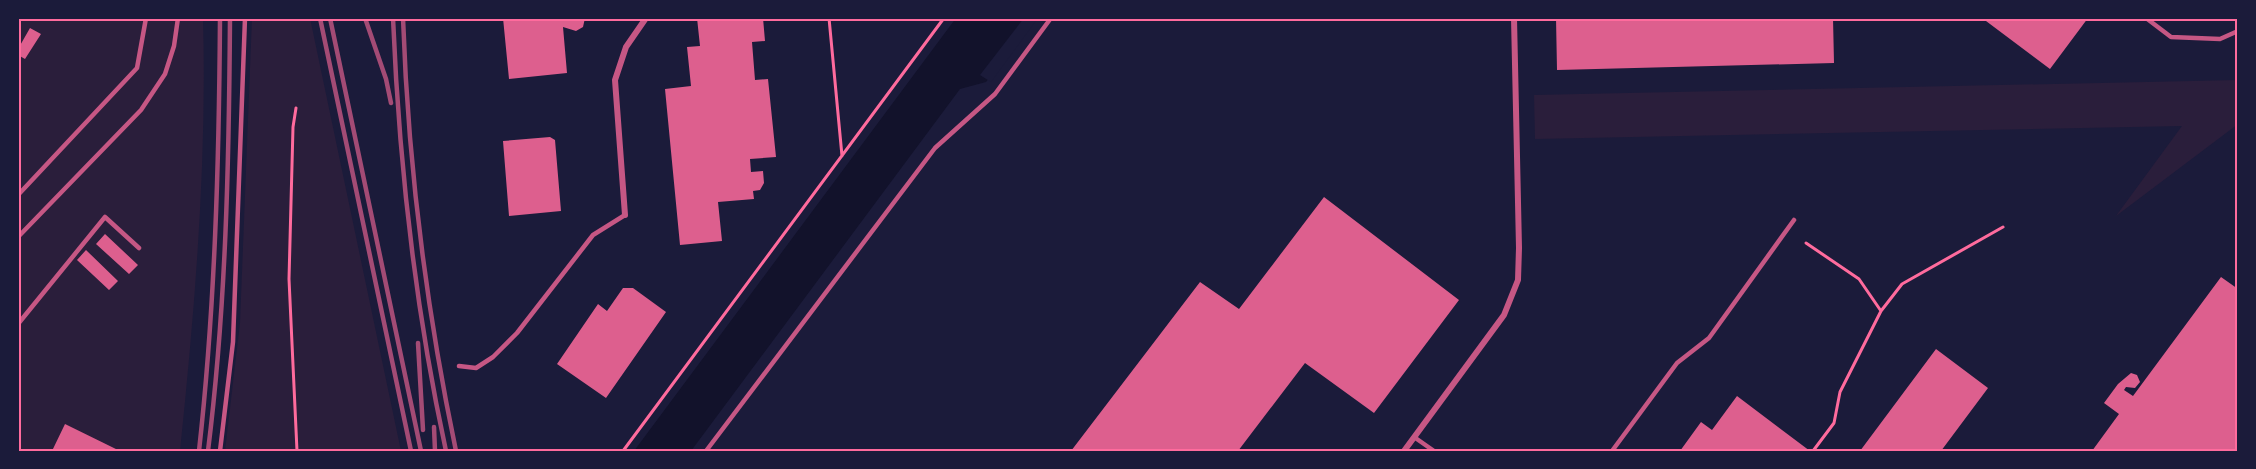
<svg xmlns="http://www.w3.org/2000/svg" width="2256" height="469" viewBox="0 0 2256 469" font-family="Overpass,sans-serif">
<rect width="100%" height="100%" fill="#1b1b3a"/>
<path fill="#2a1e3b" d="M18 18H203C207 163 195 307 180 451H18Z
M252 18H310L401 451H225L240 323Z
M2238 80V124L2116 216 2182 126 1535 139 1534 95Z"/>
<path fill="#12122b" d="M956 18H1035L986 82 960 89 691 451H634Z"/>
<path fill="#1b1b3a" d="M1024 18H1038L991 82 980 75Z"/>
<path fill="#dd5f8e" d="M503 18H585L583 27 576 31 563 27 567 73 509 79Z
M697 18H763L765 41 752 42 755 80 768 79 776 157 750 159 751 172 763 171 764 183 760 190 753 191 754 199 718 202 722 241 680 245 665 89 691 86 687 47 700 46Z
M1556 18H1833L1834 63 1557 70Z
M1982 18H2088L2050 69Z
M30 28 41 34 25 59 18 55V49Z
M550 137 555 140 561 211 509 216 503 141Z
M1324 197 1459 300 1374 413 1305 363 1238 451H1071L1200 282 1239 309Z
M105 234 138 265 129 274 96 244Z
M86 250 118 281 109 290 77 260Z
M2221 277 2238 289V451H2092L2119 414 2104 403 2118 384 2131 373 2137 375 2140 382 2135 388 2126 387 2124 390 2133 396Z
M623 288H633L666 312 606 398 557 364 598 304 607 311Z
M1936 349 1988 388 1941 451H1860Z
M1737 396 1810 451H1680L1701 422 1712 430Z
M65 424 120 451H52Z"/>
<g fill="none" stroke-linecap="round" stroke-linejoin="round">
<path stroke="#ff6b9d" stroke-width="3" d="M829 18 842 156
M296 108 293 127 289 279 297 451
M1806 243 1859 279 1881 311
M623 451 944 18
M1813 451 1834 423 1840 392 1881 311 1902 284 2003 227"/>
<path stroke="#c65784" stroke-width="4.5" d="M2146 18 2171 37 2220 39 2238 31
M18 195 137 68 146 18
M18 237 141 110 165 74 174 46 178 18
M18 324 105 217 139 248
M459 366 476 368 493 357 517 333 593 235 625 215
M1414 437 1434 451
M220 451 233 342 245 18
M706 451 935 148 995 94 1051 18
M1612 451 1677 363 1709 338 1794 220"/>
<path stroke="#c65784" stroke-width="6" d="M625 215 615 80 626 47 646 18
M1404 451 1504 315 1518 280 1519 248 1514 18"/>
<path stroke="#a44b75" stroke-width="4.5" d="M320 18 411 451
M330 18 421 451
M365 18 386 79 391 103
M393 18C399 164 415 308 446 451
M403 18C408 164 426 308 456 451
M418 343 423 430
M434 427 435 451
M199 451C215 307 219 163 220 18
M208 451C226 307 229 163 230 18"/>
</g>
<rect width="2256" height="469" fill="none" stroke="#1b1b3a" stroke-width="39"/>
<rect x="20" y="20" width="2216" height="430" fill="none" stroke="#ff6b9d" stroke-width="2"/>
</svg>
